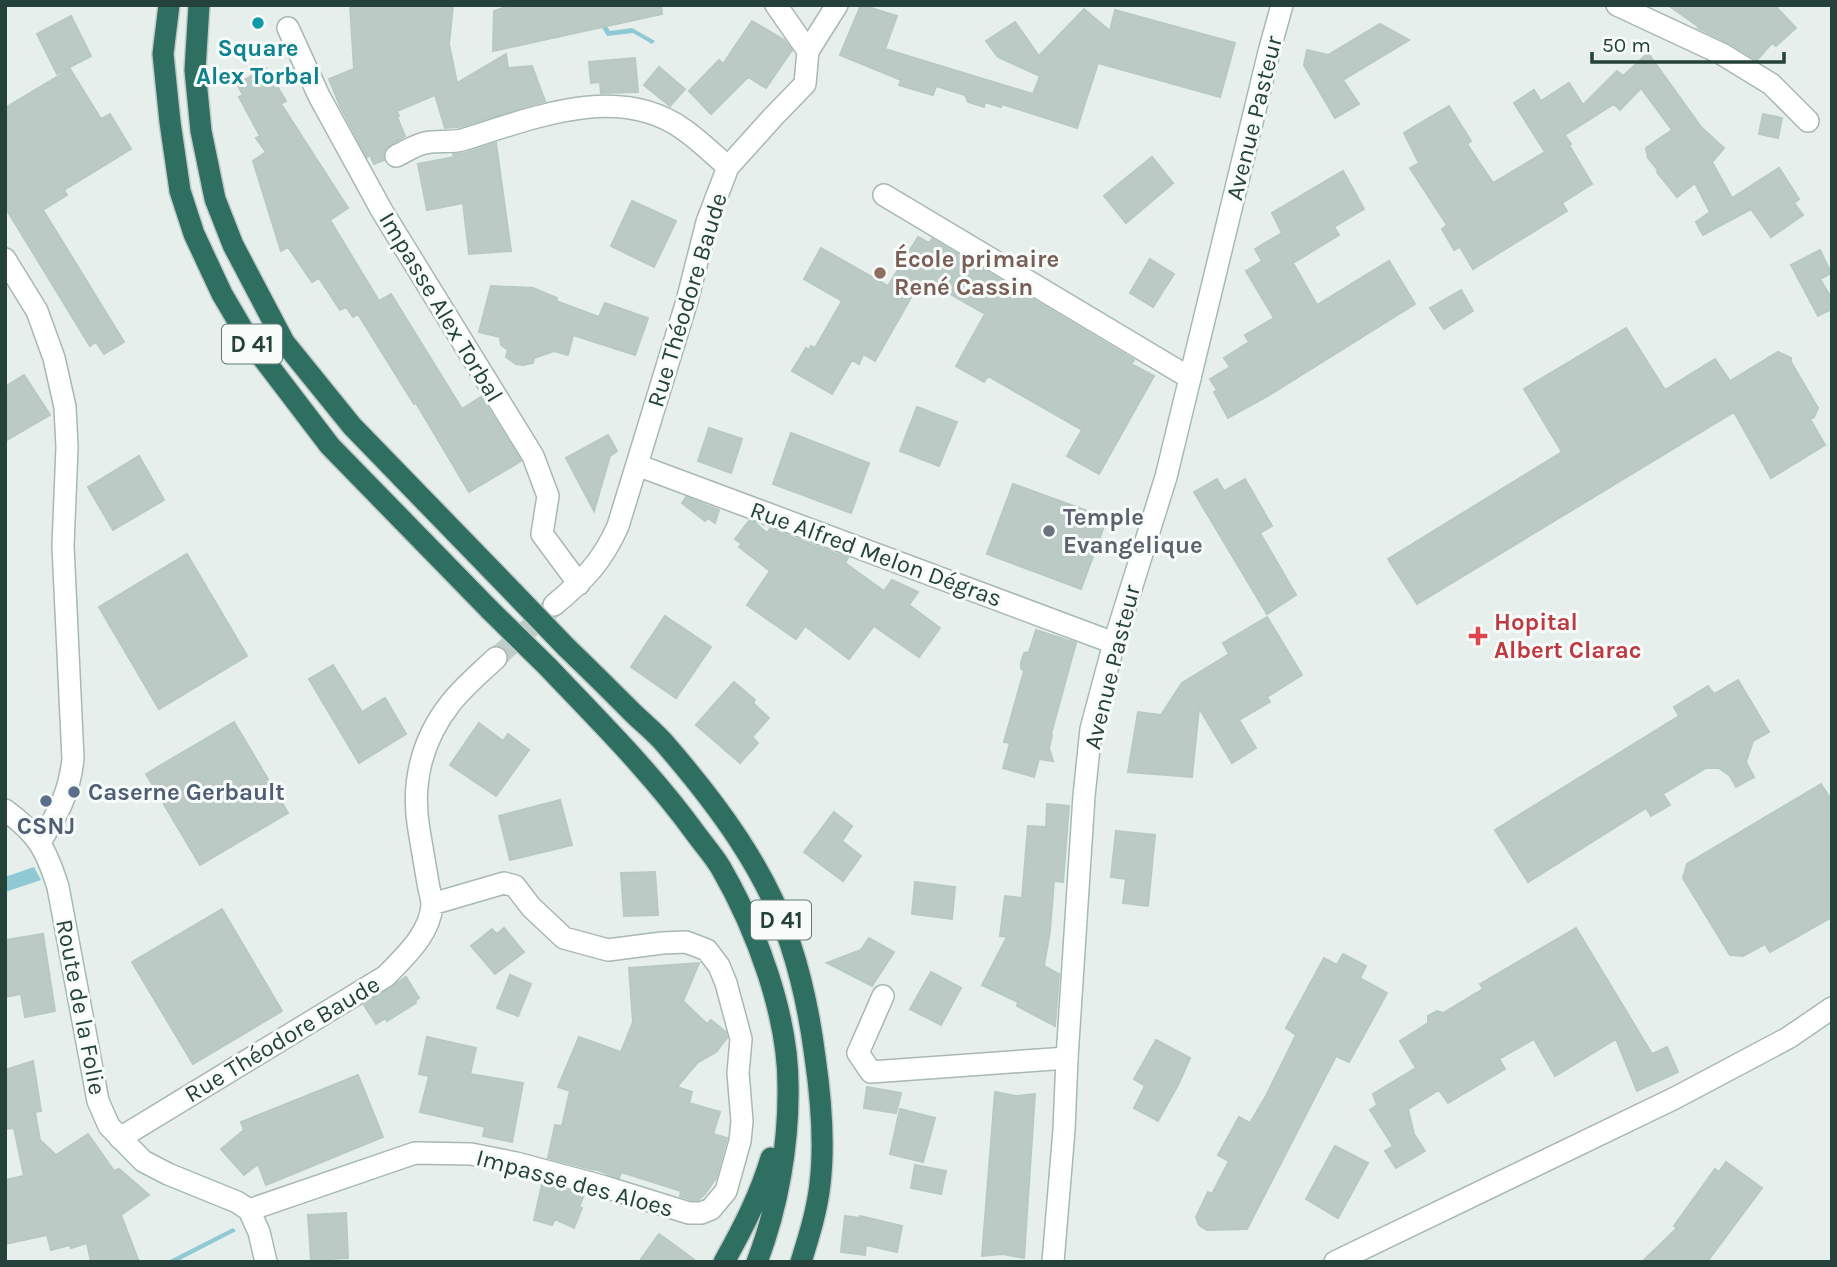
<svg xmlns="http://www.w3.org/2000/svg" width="1837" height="1267" viewBox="0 0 1837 1267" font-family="Karla,sans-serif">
<rect width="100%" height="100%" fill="#e6efeb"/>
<path fill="#8ec9d4" d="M598 13 610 31 632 28 655 41 652 44 633 33 607 36 597 19Z
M34 867 41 880 5 892V877Z
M233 1228 236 1231 176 1262H166Z"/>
<path fill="#bbcac4" stroke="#b8c9c2" stroke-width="2" d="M350 5H453L449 44 457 83 506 54 508 68 532 66 545 101 459 127 445 128 435 95 397 111 399 116 397 117 405 136 386 148 383 154 384 160 374 164 370 155 367 157 340 106 329 79 354 69Z
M512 5H661L662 14 493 51 494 11Z
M861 5 897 16 885 49 1033 94 1040 76 998 57 986 41 1015 22 1039 56 1084 9 1110 31 1115 10 1235 43 1220 97 1098 63 1077 128 1002 104 1001 107 985 102 984 107 968 102 965 95 936 86 933 95 899 85 901 80 840 55Z
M1668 5H1774L1796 28 1776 46 1772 43 1757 60 1729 43 1698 28 1699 27Z
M71 16 91 56 57 74 37 34Z
M752 21 784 40 792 50 766 88 748 77 711 114 689 91 719 60 723 64Z
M1380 24 1409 40 1343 80 1359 104 1335 118 1304 65 1307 50 1328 55Z
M1648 53 1701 127 1724 148 1712 162 1732 198 1779 168 1799 199 1794 203 1803 215 1771 237 1751 209 1703 235 1696 222 1710 212 1695 183 1677 197 1657 172 1658 170 1648 158 1646 148 1672 130 1641 88 1620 110 1614 104 1565 135 1571 144 1569 145 1592 184 1562 203 1567 211 1473 269 1460 247 1454 250 1442 229 1447 225 1410 168 1419 163 1404 133 1449 106 1471 141 1467 144 1493 183 1545 152 1514 103 1534 90 1541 101 1569 83 1583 105 1617 71 1623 76Z
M635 58 638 92 601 93 600 82 591 83 589 62Z
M659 67 685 89 670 106 644 85Z
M266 68 286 101 281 104 348 208 330 220 379 301 391 294 462 409 481 397 521 461 469 492 416 403 414 404 358 314 353 317 346 307 340 310 319 278 312 282 288 247 281 251 253 161 266 152 256 138 260 136 239 97 243 95 237 84Z
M70 69 101 119 110 114 131 149 64 190 67 195 43 210 124 342 104 354 96 342 90 346 5 207V108Z
M1763 114 1782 118 1778 138 1759 134Z
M496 143 511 251 469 254 463 203 427 210 418 164 454 157 453 154 466 153Z
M1152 157 1173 183 1126 223 1104 196Z
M1343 171 1364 209 1334 227 1339 235 1293 263 1317 305 1389 261 1415 304 1266 397 1228 418 1214 392 1217 390 1210 379 1230 367 1224 358 1249 342 1245 335 1274 318 1246 271 1262 261 1255 249 1282 233 1272 213Z
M632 201 676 221 654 267 611 246Z
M918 237 929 243 932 239 1134 360 1131 364 1154 376 1099 474 1067 456 1082 430 988 376 984 382 956 366 985 314 922 278 875 361 863 354 859 364 852 360 832 394 792 371 806 348 809 350 811 346 815 348 842 301 804 279 821 248 888 286Z
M1820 250 1831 273 1820 279 1832 299V309L1818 316 1791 265Z
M1150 259 1174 274 1153 307 1130 293Z
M491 286 533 288 557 298 556 301 599 317 605 303 648 318 635 355 573 335 568 355 554 351 534 358 533 363 523 365 516 364 506 357 508 350 501 345 500 337 479 332Z
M1461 290 1473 311 1444 329 1430 308Z
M1626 328 1665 390 1715 359 1730 381 1778 352 1791 358V362L1818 408 1814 417 1810 419 1825 445 1771 478 1734 412 1417 604 1388 559 1562 452 1524 389Z
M24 375 50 415 5 441V387Z
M917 407 957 422 939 466 900 451Z
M709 428 742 439 731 473 698 461Z
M791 433 869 463 851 513 773 484Z
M608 435 617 451 610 456 594 511 566 458Z
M139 456 164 500 113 530 88 487Z
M1217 479 1224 491 1245 479 1272 526 1260 533 1296 595 1267 614 1194 492Z
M1013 484 1107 518 1081 589 987 554Z
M686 497 719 510 715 523 708 518 705 521 682 503Z
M749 521 755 523 767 533 770 529 848 558 845 563 884 591 892 580 918 592 909 605 940 628 919 657 874 626 849 659 805 626 796 639 747 605 770 571 739 547 742 544 735 539Z
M187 554 247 656 159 709 99 607Z
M665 616 711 647 676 698 631 667Z
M1267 617 1302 675 1267 697 1270 702 1239 720 1256 748 1232 763 1199 708 1192 777 1128 772 1138 712 1161 715 1182 683 1229 654 1223 643Z
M1036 630 1076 643 1051 734 1052 735 1049 748 1053 761 1039 759 1034 777 1003 768 1010 743 1004 742 1024 671 1021 668V663L1024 653 1029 652Z
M333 665 362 712 385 698 406 734 359 763 309 679Z
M1738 680 1769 732 1753 741 1746 762 1754 777 1736 787 1730 776 1719 768H1706L1663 794 1670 805 1651 816 1646 808 1528 882 1495 830 1679 716 1674 707 1708 686 1714 694Z
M734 682 755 700 753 703 769 718 752 737 758 743 740 763 696 725Z
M234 722 288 813 200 865 146 774Z
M479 723 503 741 508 734 529 750 496 796 450 765Z
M1821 784 1832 801V917L1770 952 1765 944 1743 956 1730 955 1683 878 1687 864Z
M560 800 572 845 510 860 499 816Z
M1047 804 1069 806 1063 882 1054 881 1050 931 1044 966 1059 974 1055 1026 1017 1006 1018 1002 982 985 1007 937 1000 936 1005 896 1022 898 1028 826 1046 827Z
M834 812 852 826 842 841 861 856 843 881 804 852Z
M1116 831 1155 835 1148 906 1123 903 1126 879 1111 877Z
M655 872 658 915 624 916 621 873Z
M915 882 955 887 952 919 912 914Z
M222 909 282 1011 193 1064 132 962Z
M504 928 524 952 495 974 471 946 492 929 497 934Z
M1576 928 1652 1054 1667 1047 1678 1072 1637 1091 1616 1039 1555 1076 1534 1039 1499 1059 1505 1069 1448 1103 1439 1090 1408 1109 1414 1134 1425 1151 1396 1168 1385 1151 1393 1146 1370 1110 1377 1105 1373 1094 1416 1068 1400 1041 1428 1023V1016L1437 1011 1443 1013 1483 989 1480 984Z
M43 934 55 1011 25 1017 21 994 5 997V940Z
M869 938 894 952 872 986 827 963 861 950Z
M1343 954 1366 966 1360 978 1387 993 1349 1062 1336 1056 1247 1229 1207 1230 1199 1225 1196 1217 1208 1192 1212 1194 1229 1161 1218 1155 1239 1117 1250 1123 1266 1096 1296 1035 1286 1028 1324 958 1337 965Z
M699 963 683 1001 707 1024 711 1020 726 1032 727 1038 716 1052 697 1063 677 1087 692 1092 689 1103 720 1112 713 1134 727 1138 716 1178 705 1194 698 1200H691L680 1196 681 1191 621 1172 619 1178 595 1169 594 1170 548 1158 555 1125 562 1126 570 1091 558 1087 579 1037 621 1052 633 1022 629 968Z
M931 972 961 988 941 1025 910 1009Z
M510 975 531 984 518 1016 497 1008Z
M406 977 419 998 415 1001 416 1003 387 1021 386 1018 376 1024 364 1005Z
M427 1037 476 1048 470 1074 523 1083 512 1142 483 1136 485 1127 420 1112 429 1076 419 1074Z
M1156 1040 1190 1058 1179 1083 1158 1121 1134 1108 1145 1086 1134 1079Z
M33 1061 41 1111 35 1112 40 1140 56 1155 88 1134 114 1171 119 1169 149 1195 121 1215 139 1262H91L87 1243 71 1248 70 1245 51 1250 47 1235 5 1244V1180L24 1176 14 1128 5 1129V1070Z
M358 1075 383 1137 266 1185 258 1164 244 1175 221 1149 244 1130 241 1122Z
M867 1087 901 1093 896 1113 864 1108Z
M995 1092 1016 1096 1035 1094 1024 1258 1003 1254 982 1256Z
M900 1109 935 1118 923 1162 890 1154Z
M1335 1146 1368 1163 1338 1218 1306 1199Z
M1726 1162 1762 1188 1707 1262H1642L1677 1228 1674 1226 1715 1169 1719 1172Z
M915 1165 946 1171 941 1194 911 1188Z
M542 1184 584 1195 579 1207 582 1208 574 1228 555 1219 552 1225 534 1220Z
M346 1213 348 1258 311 1260 308 1215Z
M845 1216 860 1218V1216L902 1226 897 1252 866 1245 865 1255 841 1252Z
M659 1234 673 1244 697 1262H639Z"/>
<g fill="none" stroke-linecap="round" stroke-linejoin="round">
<path stroke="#bfccc8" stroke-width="21" stroke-dasharray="21 10" stroke-linecap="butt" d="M496 658 553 607"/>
<defs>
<path id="street" d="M776 5 808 51
M1617 5 1722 54 1771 84 1808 121
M288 28 319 96 382 211 533 456 548 496 542 534 579 584
M396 156C405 152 415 145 425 143 437 140 451 143 462 140 531 119 617 82 683 129 699 140 713 154 728 167
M884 195 1190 378
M5 259 37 311 54 358 65 407 67 447 63 546 73 759C69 795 58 813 40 842
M637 465 1114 643
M554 605C584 580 602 562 618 526L687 301 707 222 728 167 773 117 805 84 808 51 837 5
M883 996 858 1053 871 1072 1067 1058
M120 1138 386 976C405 956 430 934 432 905 432 898 429 890 428 883 425 866 422 848 419 830 411 785 421 741 450 704 463 687 480 673 496 658
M249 1210 415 1153 471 1154 516 1163 602 1186 689 1213H701L711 1209 726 1191 740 1141 742 1121 738 1073 741 1039 726 983 719 966 707 950 686 942 662 943 608 950 564 938 531 907 515 886 504 883 432 904
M1335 1262 1675 1098 1788 1038 1832 1008"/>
<path id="secondary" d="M5 810C38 834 46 849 58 887L98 1101 109 1126 143 1161 168 1174 237 1202 249 1210 259 1232 266 1262
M1053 1262 1064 1130 1067 1058 1084 796 1091 729 1114 643 1166 477 1269 52 1282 5"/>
<path id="highway" d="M169 5 163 54 170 122 180 191 194 234 222 294 249 340 330 446 490 610
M199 5 195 70 201 131 215 199 233 245 284 342 352 426 513 592
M567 648C589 669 611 691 632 712 643 723 656 733 666 745 716 803 766 869 790 943 802 979 810 1018 815 1057 821 1098 825 1142 820 1184 817 1211 809 1236 801 1262
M548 667C599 721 652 773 696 834 704 845 714 856 721 868 756 929 788 1014 788 1085 789 1144 778 1207 757 1262
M724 1262C743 1228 760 1195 771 1158"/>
</defs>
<use href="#street" stroke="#a8b8b2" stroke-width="24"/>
<use href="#secondary" stroke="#a4bbb3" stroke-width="24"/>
<use href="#highway" stroke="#c2cac8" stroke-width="24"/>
<use href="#street" stroke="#fff" stroke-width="21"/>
<use href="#secondary" stroke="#fff" stroke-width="21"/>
<use href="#highway" stroke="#2f6f62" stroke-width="21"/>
<defs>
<path id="highway-bridge" d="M513 592 567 648
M490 610 548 667"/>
</defs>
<use href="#highway-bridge" stroke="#c2cac8" stroke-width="24" stroke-linecap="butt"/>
<use href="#highway-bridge" stroke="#2f6f62" stroke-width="21"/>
</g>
<circle fill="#0f9aa8" stroke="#f7fbf9" stroke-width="2.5" cx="258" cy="23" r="7"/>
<circle fill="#8d6e63" stroke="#f7fbf9" stroke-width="2.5" cx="880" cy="273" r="7"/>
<circle fill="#6b7280" stroke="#f7fbf9" stroke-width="2.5" cx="1049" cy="531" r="7"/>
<path fill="#e0444e" stroke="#f7fbf9" stroke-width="2.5" d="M1474.5 625.5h7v7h7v7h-7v7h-7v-7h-7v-7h7z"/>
<g fill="#5c6f8a" stroke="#f7fbf9" stroke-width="2.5">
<circle cx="74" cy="792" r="7"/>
<circle cx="46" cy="801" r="7"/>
</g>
<g text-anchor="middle" stroke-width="6" stroke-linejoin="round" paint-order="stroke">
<g fill="#f7fbf9" stroke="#637a73" stroke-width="2">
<rect x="222" y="324.5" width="60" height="39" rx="5"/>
<rect x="751" y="900.5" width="60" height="39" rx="5"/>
</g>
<g font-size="23" font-weight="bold" fill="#24423a">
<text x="252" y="352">D 41</text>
<text x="781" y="928">D 41</text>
</g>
<g font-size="24" font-weight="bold" fill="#0d838f" stroke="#f7fbf9">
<text x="258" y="56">Square<tspan x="258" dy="28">Alex Torbal</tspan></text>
</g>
<g font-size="24" fill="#24423a" stroke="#f7fbf9">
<text transform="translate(1254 118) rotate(-76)" y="8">Avenue Pasteur</text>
<text transform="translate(687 300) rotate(-73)" y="8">Rue Théodore Baude</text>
<text transform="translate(441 307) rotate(59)" y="8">Impasse Alex Torbal</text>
<text transform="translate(876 554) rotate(20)" y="8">Rue Alfred Melon Dégras</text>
<text transform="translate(1112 667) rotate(-76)" y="8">Avenue Pasteur</text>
<text transform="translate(81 1007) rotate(79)" y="8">Route de la Folie</text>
<text transform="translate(282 1039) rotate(-31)" y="8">Rue Théodore Baude</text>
<text transform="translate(575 1183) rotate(15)" y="8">Impasse des Aloes</text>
</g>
<g font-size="24" font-weight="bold" fill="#785e54" stroke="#f7fbf9" text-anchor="start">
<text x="894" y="267">École primaire<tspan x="894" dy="28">René Cassin</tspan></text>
</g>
<g font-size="24" font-weight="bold" fill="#5b616d" stroke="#f7fbf9" text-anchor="start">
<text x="1063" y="525">Temple<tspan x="1063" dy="28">Evangelique</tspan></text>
</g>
<g font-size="24" font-weight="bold" fill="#be3a42" stroke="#f7fbf9" text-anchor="start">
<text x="1494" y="630">Hopital<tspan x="1494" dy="28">Albert Clarac</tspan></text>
</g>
<g font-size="24" font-weight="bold" fill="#4e5e75" stroke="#f7fbf9" text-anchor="start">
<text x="88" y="800">Caserne Gerbault</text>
<text x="46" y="834" text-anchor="middle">CSNJ</text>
</g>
</g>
<rect width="1837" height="1267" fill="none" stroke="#24423a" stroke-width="14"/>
<path d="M1592 52v10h192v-10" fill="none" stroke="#24423a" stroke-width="3.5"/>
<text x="1602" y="52" font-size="21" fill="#24423a" stroke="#f7fbf9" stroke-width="5" paint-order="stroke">50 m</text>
</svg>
